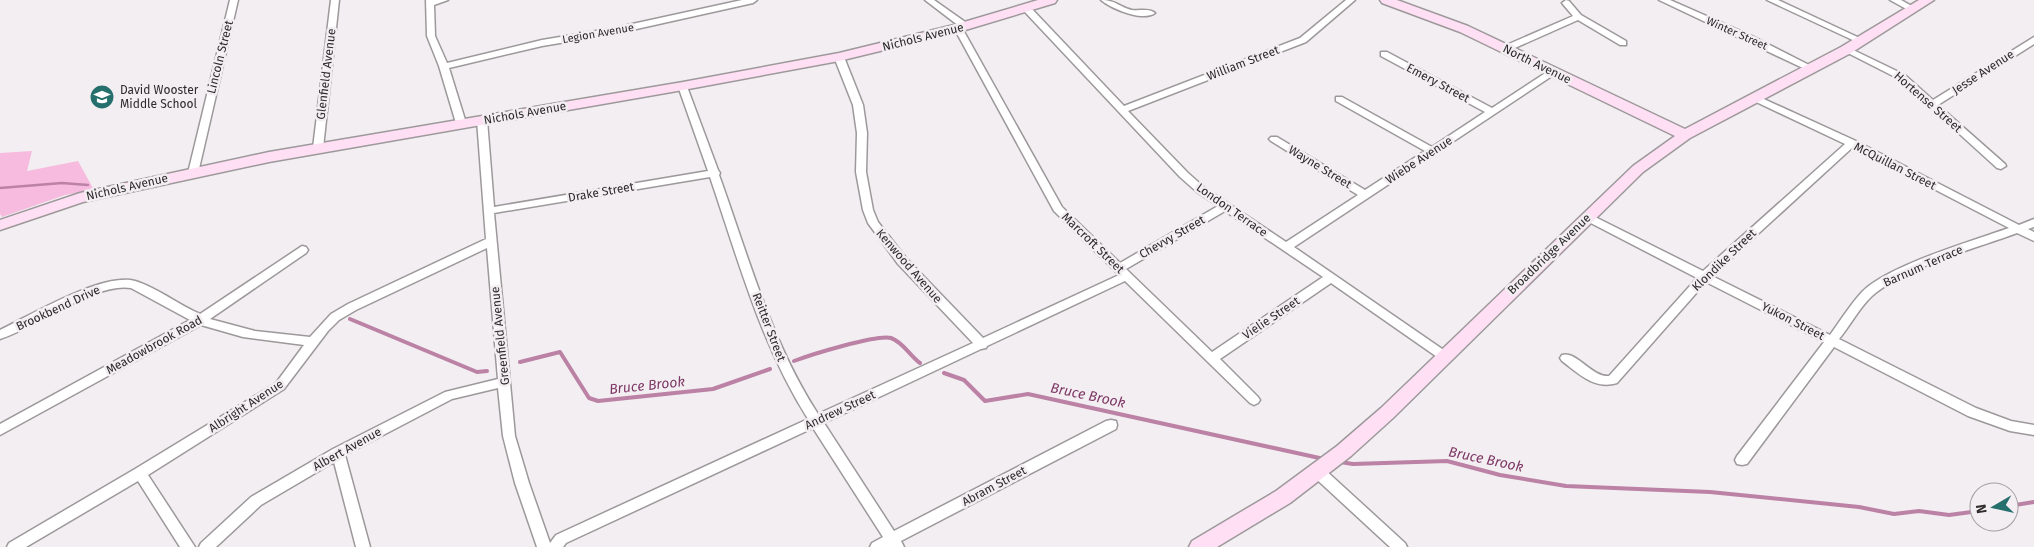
<svg xmlns="http://www.w3.org/2000/svg" width="2034" height="547" viewBox="0 0 2034 547" font-family="'Fira Sans',sans-serif">
<rect width="100%" height="100%" fill="#f3eef1"/>
<path fill="#f6bbde" d="M32 151 27 171 78 161 94 190 65 195 2 217 0 214V153Z"/>
<g fill="none" stroke-linecap="round" stroke-linejoin="round">
<path stroke="#bb82a5" stroke-width="2.5" d="M0 188 62 183 88 185"/>
<path stroke="#bb82a5" stroke-width="4" d="M350 319 477 372 487 371
M794 361C810 355 877 334 891 338 903 342 910 356 920 363
M520 362 560 352 589 398 598 401 713 389 770 369
M944 373 964 380 985 401 1028 394 1324 459
M1340 462 1353 464 1447 461 1500 475 1566 486 1710 492 1859 507 1894 514 1919 511 1949 515 1979 511
M2009 506 2034 502"/>
<defs>
<path id="street" d="M230 0H238L198 173 193 176 188 173Z
M331 0H339L323 148 318 151 313 148Z
M426 0H448L434 5 435 36 447 63 542 40 614 28 742 0H757L753 3 614 34 542 46 449 68 466 123 461 126 456 123 439 66 427 36Z
M925 0H934L968 24V28H962L1062 207 1120 263 1218 206 1197 192 1180 177 1024 11V7H1030L1124 106 1300 38 1346 0H1355L1306 42 1128 111 1188 173 1205 188 1286 242 1358 195 1271 141 1269 139 1271 137H1277L1365 190 1425 151 1336 101V97H1342L1432 147 1485 112 1381 56V52H1387L1492 108 1550 70 1553 69 1558 72 1294 247 1448 353 1450 356 1448 359H1440L1331 283 1220 359 1258 397 1260 400 1258 403 1254 405 1250 403 1125 281 987 346 986 348 981 349 824 423 894 531 1106 421 1111 420 1116 421 1117 425 1116 429 901 541 904 547H870L872 543 883 537 813 428 566 543 563 547H537L515 483 503 436 498 388 452 399 345 455 370 547H356L334 462 261 505 216 547H199L201 543 251 497 333 449 445 392 498 379 487 248 356 310 339 320 328 331 284 389 148 475 195 547H180L138 481 26 547H7L9 543 135 469 276 383 304 345 243 337 201 325 0 435V424L190 320 131 288C95 282 36 328 0 339V330C31 315 103 272 135 281 156 287 179 305 200 314L302 246 306 247 308 250 306 253 210 319 255 331 310 337 331 314 348 304 486 239 477 120 482 117 487 120 494 207 708 171 678 86 683 83 686 84 718 170 720 173 719 175C748 255 771 342 818 414L973 343 898 264 868 223 863 210 856 172 857 133 853 105 834 57 836 55H842L844 57 863 105 867 133 866 172 873 210 878 222 906 258 983 338 1119 275 1054 211 954 28 959 26ZM710 177C738 259 761 345 808 419L556 535 550 543 529 483 515 436 494 213ZM1225 211 1323 277 1212 352 1126 269Z
M1101 0C1116 0 1119 7 1132 10 1140 11 1149 8 1155 13 1143 22 1112 9 1101 0Z
M1566 0 1569 1 1581 15 1626 41V45H1620L1578 20 1508 51H1502V47L1573 16 1562 3Z
M1659 0H1670L1752 36 1815 68 1813 70H1807Z
M1767 0H1778L1866 41 1862 44 1859 43Z
M1890 0H1901L1917 9 1913 12 1910 11Z
M2034 37V44L1938 105 2005 164 2006 166 2001 169 1997 168 1899 79 1842 50 1843 48H1849L1905 75 1933 100Z
M1755 95 1856 141 2019 225 2034 219V227L2028 229 2034 232V241L2017 233C1977 248 1903 268 1872 296 1859 308 1850 326 1839 339L1976 408 2011 421 2034 425V435L2010 431 1968 416 1834 347 1747 464 1742 465 1737 464 1735 460 1737 456 1824 342 1706 282 1617 383C1595 390 1579 374 1562 361L1560 358 1562 355C1576 350 1591 377 1609 376L1697 278 1583 219 1582 217 1583 215H1591L1703 271 1845 144 1752 100V96ZM1853 147 2009 228C1972 241 1887 266 1862 292 1850 305 1840 321 1830 335L1712 276Z
M1318 467 1323 468 1405 543 1407 547H1390L1313 476 1311 472 1313 468Z"/>
<path id="secondary" d="M1038 0H1057L1055 3 962 31 839 61 683 90 269 162 83 202 0 230V220L80 193 269 152 683 82 839 53 954 25Z
M1380 0H1397L1468 26 1685 129 1841 47 1919 0H1934L1851 53 1690 138 1643 172 1393 418 1351 456 1290 503 1217 547H1189L1192 541 1276 491 1337 446 1381 408 1633 166 1675 136 1460 32 1382 3Z"/>
</defs>
<use href="#street" stroke="#9d999b" stroke-width="3"/>
<use href="#secondary" stroke="#9d999b" stroke-width="3"/>
<use href="#street" fill="#fff" fill-rule="evenodd"/>
<use href="#secondary" fill="#ffdff3" fill-rule="evenodd"/>
</g>
<defs>
<symbol id="school-disc" viewBox="-11 -11 22 22"><circle r="9.5" fill="#25706d" stroke="#f3eef1"/><path d="M0-5L7-2L0 1L-7-2ZM-4 1L0 2.5L4 1V4Q0 6-4 4Z" fill="#fff"/></symbol>
</defs>
<g fill-rule="evenodd">
<use href="#school-disc" x="88" y="83" width="28" height="28"/>
</g>
<g text-anchor="middle" stroke-width="5" stroke-linejoin="round" paint-order="stroke">
<g font-size="11" fill="#2d2b2c" stroke="#f3eef1">
<text transform="translate(598 33) rotate(-10)" y="4">Legion Avenue</text>
<text transform="translate(1737 33) rotate(24)" y="4">Winter Street</text>
</g>
<g font-size="12" fill="#2d2b2c" stroke="#f3eef1">
<text transform="translate(923 37) rotate(-14)" y="4">Nichols Avenue</text>
<text transform="translate(220 57) rotate(-76)" y="4">Lincoln Street</text>
<text transform="translate(1243 63) rotate(-21)" y="4">William Street</text>
<text transform="translate(1537 64) rotate(26)" y="4">North Avenue</text>
<text transform="translate(1983 72) rotate(-33)" y="4">Jesse Avenue</text>
<text transform="translate(326 74) rotate(-83)" y="4">Glenfield Avenue</text>
<text transform="translate(1438 83) rotate(28)" y="4">Emery Street</text>
<text transform="translate(1928 102) rotate(41)" y="4">Hortense Street</text>
<text transform="translate(525 113) rotate(-10)" y="4">Nichols Avenue</text>
<text transform="translate(1419 160) rotate(-33)" y="4">Wiebe Avenue</text>
<text transform="translate(1895 166) rotate(27)" y="4">McQuillan Street</text>
<text transform="translate(1320 167) rotate(31)" y="4">Wayne Street</text>
<text transform="translate(127 187) rotate(-13)" y="4">Nichols Avenue</text>
<text transform="translate(601 192) rotate(-10)" y="4">Drake Street</text>
<text transform="translate(1232 210) rotate(35)" y="4">London Terrace</text>
<text transform="translate(1172 237) rotate(-30)" y="4">Chevvy Street</text>
<text transform="translate(1093 243) rotate(44)" y="4">Marcroft Street</text>
<text transform="translate(1549 254) rotate(-44)" y="4">Broadbridge Avenue</text>
<text transform="translate(1724 260) rotate(-44)" y="4">Klondike Street</text>
<text transform="translate(909 266) rotate(49)" y="4">Kenwood Avenue</text>
<text transform="translate(1923 266) rotate(-24)" y="4">Barnum Terrace</text>
<text transform="translate(58 308) rotate(-25)" y="4">Brookbend Drive</text>
<text transform="translate(1271 318) rotate(-34)" y="4">Vielie Street</text>
<text transform="translate(1793 321) rotate(27)" y="4">Yukon Street</text>
<text transform="translate(769 327) rotate(69)" y="4">Reitter Street</text>
<text transform="translate(500 336) rotate(-96)" y="4">Greenfield Avenue</text>
<text transform="translate(154 345) rotate(-29)" y="4">Meadowbrook Road</text>
<text transform="translate(246 406) rotate(-33)" y="4">Albright Avenue</text>
<text transform="translate(840 410) rotate(-25)" y="4">Andrew Street</text>
<text transform="translate(347 449) rotate(-29)" y="4">Albert Avenue</text>
<text transform="translate(994 486) rotate(-28)" y="4">Abram Street</text>
</g>
<g font-size="12" fill="#2d2b2c" stroke="#f3eef1" text-anchor="start">
<text x="120" y="94">David Wooster<tspan x="120" dy="14">Middle School</tspan></text>
</g>
<g font-size="14" font-style="italic" fill="#7e3866" stroke="#f3eef1">
<text transform="translate(647 385) rotate(-6)" y="5">Bruce Brook</text>
<text transform="translate(1088 395) rotate(12)" y="5">Bruce Brook</text>
<text transform="translate(1486 459) rotate(12)" y="5">Bruce Brook</text>
</g>
</g>
<g transform="translate(1994 507) rotate(261)"><circle r="24" fill="#f3eef1" stroke="#a4a0a2"/>
<path d="M0-4L9 19L0 12L-9 19Z" fill="#25706d"/>
<text y="-8" font-size="14" font-weight="bold" text-anchor="middle" fill="#2d2b2c">N</text>
</g>
</svg>
